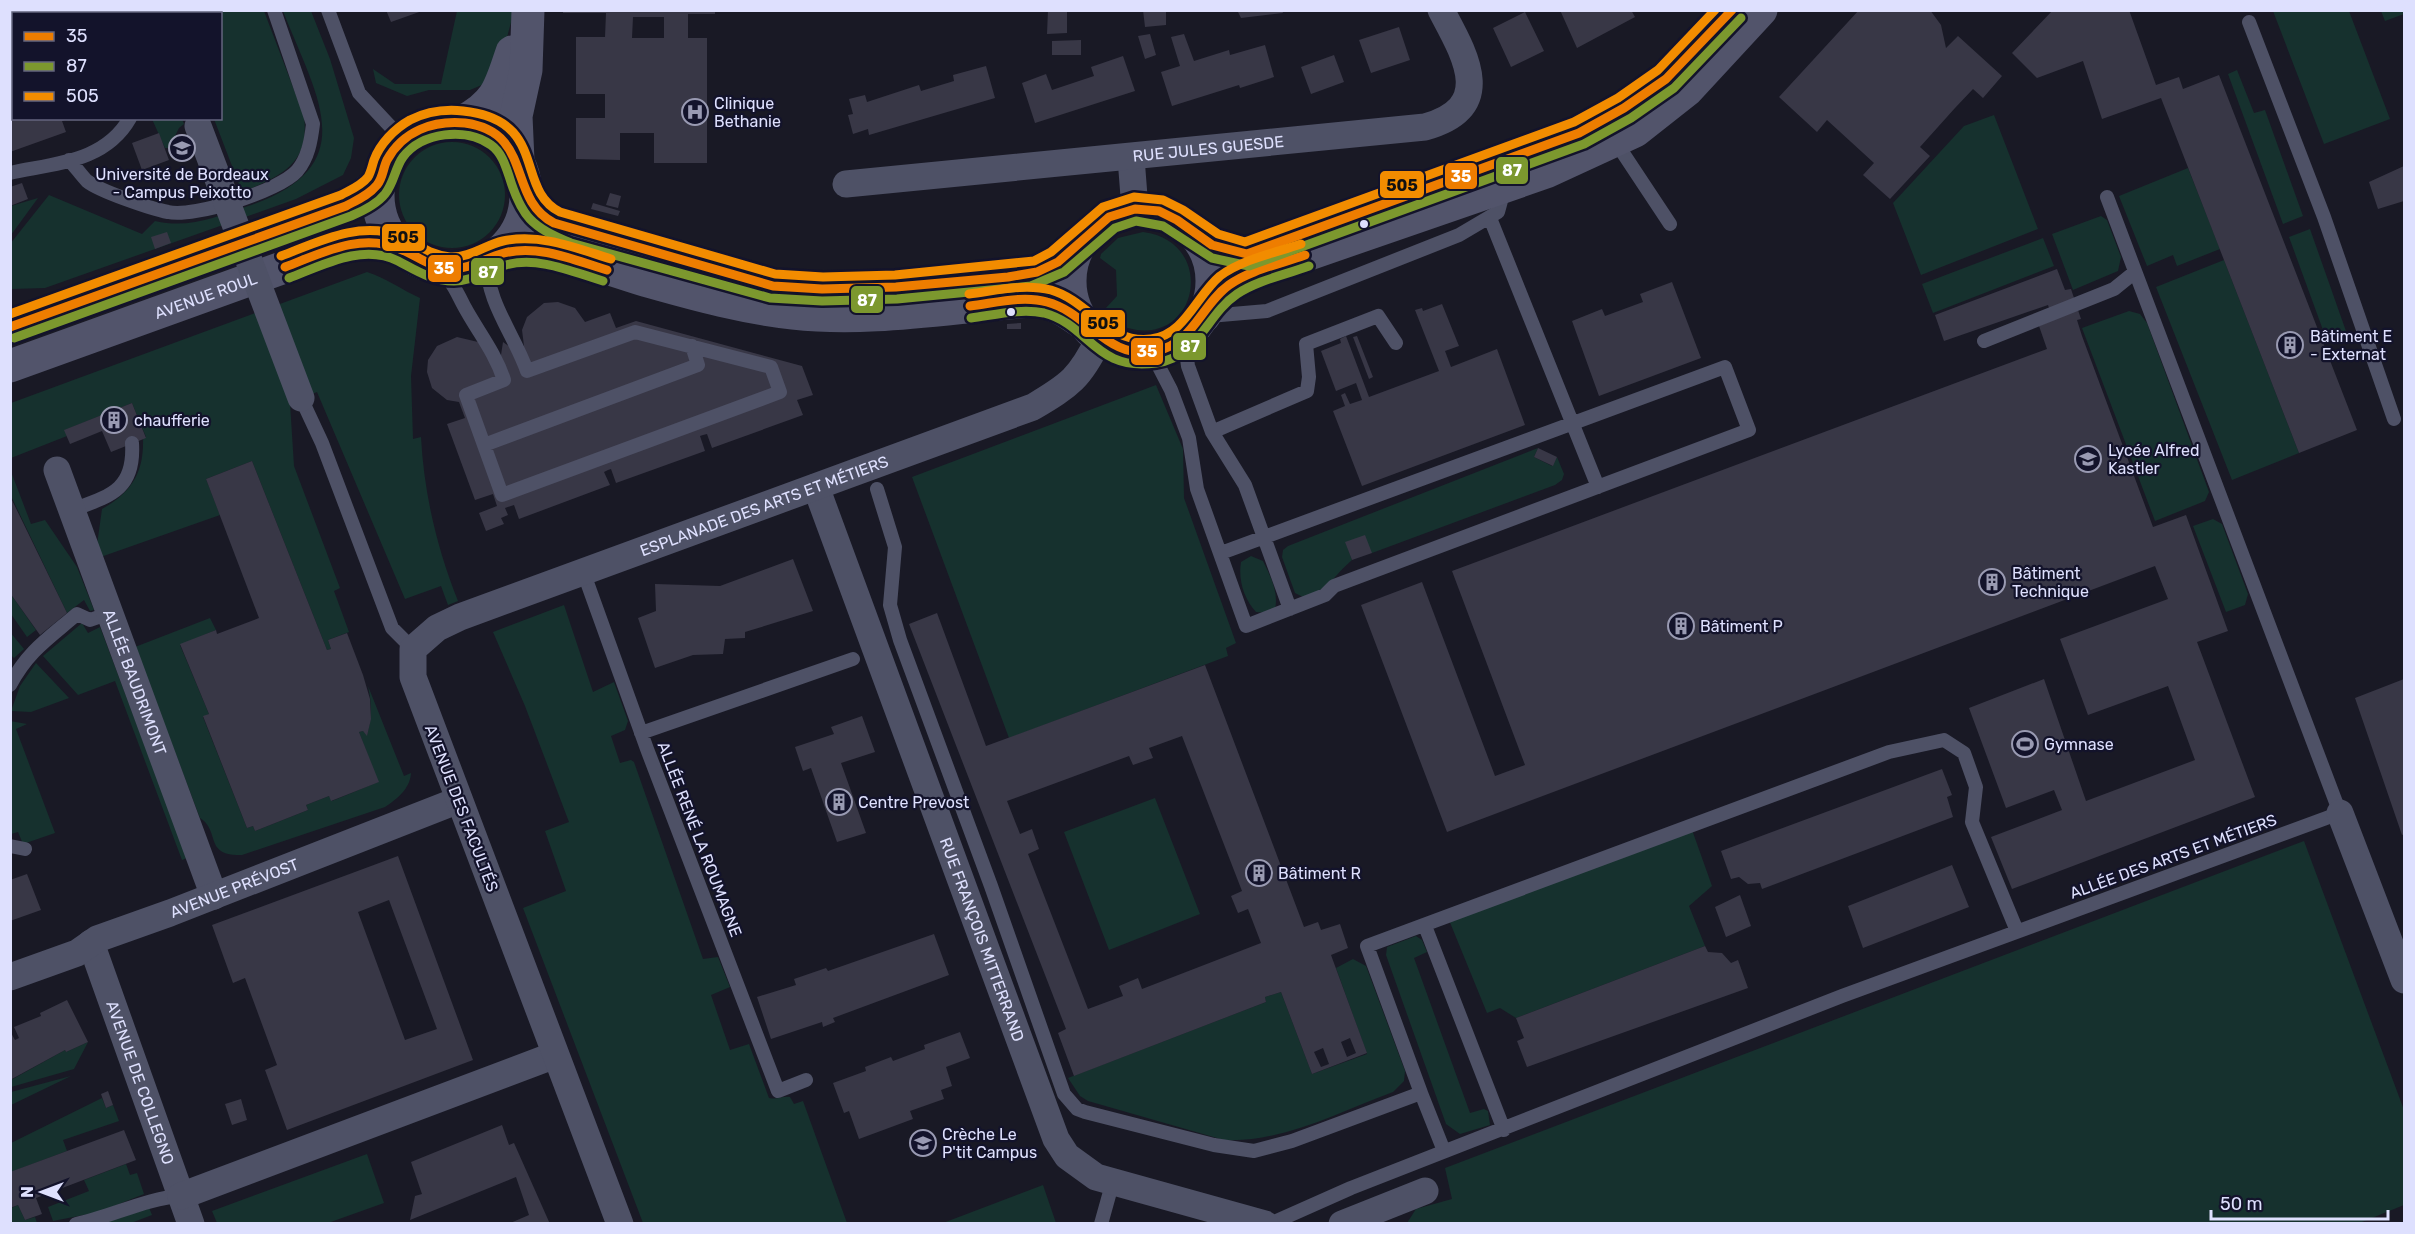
<svg xmlns="http://www.w3.org/2000/svg" width="2415" height="1234" viewBox="0 0 2415 1234" font-family="Rubik,sans-serif">
<rect width="100%" height="100%" fill="#191925"/>
<path fill="#16312e" d="M182 11H264L304 116C310 164 281 176 242 192L214 119 220 118V14L184 13Z
M283 11H311L330 59 354 138 351 158 343 175 296 199 45 288 11 289 10 244 49 195 142 234 155 221C189 229 216 217 248 206 366 166 316 96 283 11Z
M457 11H514L496 79 470 90H429L407 96 376 83 373 69 395 84H441Z
M2273 11H2349L2390 119 2324 144Z
M2381 11H2404V14L2385 21Z
M2237 70 2254 113 2265 110 2303 216 2283 224 2228 74Z
M1994 115 2038 229 1921 275 1893 203 1964 126Z
M152 119H182L184 124 179 128 169 148H165Z
M399 195a53 53 0 1 1 106 0a53 53 0 1 1-106 0Z
M2188 168 2220 249 2177 266 2173 255 2147 266 2119 196Z
M38 198 11 235V206Z
M2101 216 2107 220 2121 257 2118 271 2073 290 2052 234Z
M2310 229 2347 334 2327 341 2289 237Z
M1143 232C1214 241 1201 338 1137 330 1125 328 1112 323 1105 313V309L1117 296 1116 270 1100 258 1101 254 1118 238Z
M2043 238 2054 266 1933 313 1922 284Z
M2224 260 2299 453 2232 480 2156 287Z
M367 272C386 278 402 290 420 298L411 376 413 439 421 437C424 494 437 548 458 601L448 605 441 586 405 599 317 392 290 403 294 466 340 588 334 591 349 632 328 640 331 649 327 650 252 461 206 479 220 515 95 559 102 509C131 493 144 473 143 439L146 437 132 403 65 430 67 436 11 458V403Z
M2129 311 2140 314 2147 323 2209 492 2205 501 2155 521 2082 328Z
M1156 385 1183 449 1184 498 1236 643 1226 648 1228 656 1009 738 912 477Z
M1538 448 1534 457 1552 466 1557 457 1564 474 1562 480 1555 485 1372 553 1346 543 1352 560C1332 577 1331 589 1303 597L1295 593 1282 557 1283 550 1288 546Z
M10 469 31 524 45 520 77 567 94 610 90 611 84 600 67 613 11 496Z
M2213 519 2222 524 2248 594 2245 605 2226 612 2193 526Z
M1251 556 1263 561C1270 575 1279 593 1275 609L1269 613 1256 612C1244 599 1238 580 1241 562Z
M10 593 36 630 27 637 11 614Z
M564 605 593 692 614 682 628 721 625 730 611 736 620 763 631 760 634 762 703 959 718 957 730 987 711 995 730 1050 749 1044 769 1098C777 1100 782 1096 790 1097L794 1104 803 1101 847 1223H643L523 908 566 891 545 831 569 822 525 706 493 632Z
M210 618 216 630 180 645 209 714 203 717 247 828 253 826 255 831 308 810 306 805 329 796 332 801 378 782 359 732 363 731 367 735C372 718 372 704 368 686L404 776 411 773C410 789 397 799 385 807L242 855C203 856 221 831 200 818L135 647Z
M82 623 88 633 100 627 187 858 182 860 115 681 78 695 43 656Z
M10 632 24 649 14 658 11 655Z
M36 663 69 698 31 712 11 711 20 686Z
M10 721 27 724 16 729 55 833 23 844 18 832 11 834Z
M1155 798 1200 914 1109 950 1064 832Z
M1691 827 1712 886 1689 906 1705 946 1516 1018 1500 1008 1487 1013 1449 920Z
M2304 841 2404 1110V1205L2357 1224 1407 1223 1416 1209 1452 1199 1445 1168Z
M1416 936 1422 940 1427 952 1414 958 1470 1113 1484 1109 1488 1111 1490 1125 1460 1134 1446 1124 1386 955 1387 947Z
M1353 959 1366 966 1405 1071 1404 1081 1393 1092C1339 1112 1282 1143 1224 1140L1088 1101 1080 1096 1068 1078 1266 1002 1265 997 1281 992 1312 1074 1367 1054 1336 968Z
M88 1042 74 1069 11 1087V1080L65 1050 66 1052Z
M71 1076 11 1105V1092Z
M102 1098 106 1108 113 1105 119 1121 63 1140 67 1151 11 1172V1143Z
M367 1154 384 1203 328 1223H217L212 1211Z
M126 1164 130 1175 137 1173 144 1194 99 1212 53 1221 48 1207 89 1191 84 1180Z
M1043 1185 1056 1223H943Z
M18 1205 25 1220 35 1217 37 1223 11 1224V1208Z
M148 1205 152 1215 131 1223 95 1224Z"/>
<path fill="#383746" fill-rule="evenodd" d="M10 10H80L81 14H14V118L68 119 62 121 66 132 10 152Z
M386 10H422V11L391 22Z
M563 10H715V14H688V38H707V163H654V133H620V160L576 159V118H605V94H576V37H605L606 13H563ZM633 17H664V38H632Z
M1048 10H1067V33L1047 34Z
M1143 10H1166V25L1145 27Z
M1237 10H1282L1283 13 1241 18Z
M1560 10H1631L1635 17 1577 48Z
M1859 10H1930L1941 25 1946 48 1958 36 2002 76 1983 98 1973 89 1955 108 1920 147 1930 156 1890 199 1863 175 1874 163 1827 120 1817 132 1779 97Z
M2053 10H2129L2156 85 2179 77 2183 89 2219 75 2357 430 2299 453 2161 98 2102 119 2083 61 2037 78 2012 53Z
M1525 12 1544 51 1511 67 1493 28Z
M1399 27 1410 60 1371 73 1359 40Z
M1150 34 1156 55 1145 59 1138 36Z
M1184 34 1194 61 1229 50 1230 55 1265 45 1274 77 1240 88 1239 85 1172 106 1161 72 1180 66 1171 37Z
M1081 40V55H1052V41Z
M1334 55 1344 82 1311 94 1301 67Z
M1123 56 1135 91 1035 123 1022 83 1046 74 1052 90 1094 76 1091 67Z
M986 66 995 98 869 135 868 129 853 134 848 115 853 114 849 99 865 95 867 102 919 85 921 91 954 81 953 75Z
M159 133 169 160 142 170 132 143Z
M2404 166V201L2378 209 2369 182Z
M22 183 28 199 10 206V187Z
M610 193 621 196 618 208 606 205Z
M593 203 620 211 618 216 591 209Z
M167 232 171 243 155 249 151 237Z
M2057 269 2065 290 2071 289 2081 319 2077 320 2082 336 2153 527 2186 515 2228 631 2197 642 2255 797 2012 889 1991 837 2062 810 2054 790 2006 808 1969 708 2044 679 2086 801 2195 760 2168 686 2088 715 2060 639 2168 599 2155 566 1447 832 1361 605 1422 582 1495 776 1525 765 1452 571 2047 349 2039 326 2053 320 2048 305 1944 341 1935 315Z
M1672 282 1701 358 1599 396 1572 321 1602 309 1605 316 1643 302 1640 294Z
M558 302 575 308 585 322 610 313 616 328 636 321 802 366 813 395 797 400 803 415 712 448 707 434 703 435 700 436 705 451 616 483 611 469 608 470 604 472 610 485 519 519 514 505 505 508 508 515 501 518 504 524 486 531 479 513 497 506 493 494 475 500 447 424 465 418 459 402 447 400 432 388 427 372 428 360 437 346 457 337 478 342 491 358 501 355 503 342 514 350 524 346 522 330 527 317 544 303Z
M1442 304 1459 346 1445 351 1451 367 1497 349 1525 425 1362 486 1333 411 1345 406 1341 395 1345 393 1350 404 1362 400 1356 383 1336 391 1321 351 1341 343 1340 339 1346 336 1369 397 1439 371 1415 310 1422 308 1423 311Z
M1021 323V329H1007V324Z
M1357 336 1373 377 1369 379 1353 337Z
M132 403 146 438 111 452 102 431 70 444 64 430Z
M1538 448 1557 457 1553 466 1534 457Z
M252 461 327 650 331 649 328 640 347 633 363 675 370 699 371 719 367 736 363 731 359 732 379 782 331 801 329 796 306 805 308 810 255 831 253 826 247 828 203 716 209 714 180 644 216 630 217 634 259 618 206 479Z
M10 496 67 613 40 635 10 593Z
M1365 535 1372 553 1352 560 1345 542Z
M793 559 813 611 745 632V638L725 639 723 654 693 655 655 668 638 618 656 611 655 584 720 586Z
M937 613 986 746 1205 665 1304 927 1318 922 1321 930 1340 924 1348 948 1331 955 1367 1053 1312 1074 1281 992 1265 997 1266 1002 1074 1076 1058 1033 1066 1029 909 624ZM1182 736 1242 891 1231 896 1238 913 1248 909 1261 943 1142 989 1138 978 1119 986 1123 996 1088 1009 1028 854 1039 849 1032 829 1020 834 1007 801 1129 756 1133 765 1153 758 1149 748ZM1350 1038 1356 1053 1347 1057 1341 1042ZM1323 1048 1329 1064 1321 1067 1314 1052Z
M2404 679V834L2402 835 2355 698Z
M862 716 875 752 841 763 866 833 837 842 811 768 803 771 795 747 834 734 831 727Z
M1942 769 1952 795 1947 797 1953 817 1762 889 1760 883 1748 884 1739 877 1731 879 1721 851Z
M398 856 473 1060 287 1130 265 1070 277 1065 245 978 233 983 212 925ZM389 900 437 1029 405 1040 358 912Z
M1952 865 1969 907 1863 948 1848 906Z
M27 874 41 910 10 921V880Z
M1740 895 1751 926 1726 937 1715 907Z
M934 934 949 975 833 1018 835 1022 823 1027 822 1022 771 1039 757 997 796 985 794 979 826 968 828 971Z
M1705 946 1708 952 1722 953 1731 963 1738 960 1748 988 1527 1067 1517 1041 1524 1038 1516 1018Z
M67 1000 88 1042 66 1052 65 1050 10 1080V1031L15 1040 19 1038 14 1027 41 1016 40 1013Z
M960 1032 970 1058 946 1067 952 1086 941 1090 944 1099 910 1111 913 1119 859 1139 849 1111 844 1113 833 1083 866 1071 865 1067 891 1057 893 1061 925 1049 924 1045Z
M108 1091 113 1105 106 1108 101 1094Z
M241 1099 247 1120 232 1125 225 1104Z
M502 1125 509 1145 514 1143 550 1224H508L529 1215 516 1177 410 1220 415 1196 422 1194 411 1162Z
M124 1130 136 1160 36 1198 42 1214 25 1220 18 1205 10 1208V1172Z"/>
<g fill="none" stroke-linecap="round" stroke-linejoin="round">
<path stroke="#4e5166" stroke-width="14" d="M328 10 359 93 402 139
M2249 22 2324 217 2394 419
M1615 141 1670 224
M69 160C75 166 81 175 87 181 99 191 152 209 168 212 194 218 279 191 297 171 308 158 311 141 313 124L274 10
M10 173C56 163 105 162 130 118
M1490 218 1598 487
M437 268C454 283 454 287 464 306 478 332 495 352 504 380L466 395 502 495 780 392 771 367 635 332 527 371C514 334 486 301 487 261
M1209 316 1267 311 1459 235 1498 212 1501 201 1498 189
M1189 335 1186 351 1188 366 1212 432 1245 485 1290 609
M1984 341 2114 289 2135 272
M1137 352 1157 363 1171 390 1189 438 1197 489 1246 626 1325 595 1334 586 1749 430 1725 367 1221 553
M301 398 322 443 392 628 413 649
M1212 432 1307 391 1309 377 1306 344 1378 316 1396 343
M484 445 698 365 692 346
M877 489 895 547 890 605 900 640 991 886 1064 1094 1077 1109 1085 1112 1214 1145 1254 1151 1292 1141 1421 1093 1367 946 1889 752 1944 740 1964 753 1976 787 1972 822 2017 931
M72 510C110 496 135 490 132 443
M583 571 647 749 778 1091 806 1080
M10 685C28 651 49 638 77 614L90 620 110 613
M641 733 853 659
M10 846 25 849
M1425 926 1504 1130
M1421 1093 1444 1151
M76 1224C111 1217 146 1198 181 1196
M1101 1224 1113 1181
M1270 1224 1351 1188 1842 996 2340 813 2107 197"/>
<g stroke="#4e5166" stroke-width="27">
<path d="M119 10 120 14"/>
<path d="M1131 158 1135 209"/>
<path id="s1" d="M846 184 1425 127C1497 107 1465 55 1441 10"/>
<path id="s2" d="M57 470 214 896"/>
<path id="s3" d="M816 487 1056 1139 1067 1156 1096 1177 1265 1224"/>
<path d="M2340 813 2404 980"/>
<path id="s4" d="M91 943 191 1224"/>
<path id="s5" d="M10 977 77 953 97 939 170 913 459 800"/>
<path d="M181 1196 555 1055"/>
<path id="s6" d="M620 1224 413 677V649L437 628 460 617 1033 407C1070 385 1080 378 1099 339"/>
<path d="M1342 1224 1425 1191"/>
</g>
<g stroke="#52546b" stroke-width="33">
<circle cx="452" cy="195" r="74"/>
<path d="M464 121C498 102 500 87 512 52"/>
<path d="M518 161 516 116 526 70 528 10"/>
<path d="M1473 172C1548 147 1626 118 1683 62"/>
<path d="M527 193C537 215 551 222 574 231L745 280 802 290 833 291 864 290 1030 275 1059 261 1081 242"/>
<circle cx="1141" cy="281" r="71"/>
<path d="M1193 231C1227 261 1245 255 1284 240"/>
<path d="M496 255C547 242 602 268 651 282 697 295 745 308 793 313 872 322 954 306 1033 301 1054 302 1067 312 1084 324"/>
<path d="M1204 316C1217 294 1230 284 1254 273L1546 172 1635 131 1687 90 1761 10"/>
<path d="M10 327 317 218 352 203 379 182"/>
<path id="s7" d="M10 366 354 242 378 243 402 250"/>
</g>
<path stroke="#4e5166" stroke-width="27" d="M198 126 301 398"/>
<defs>
<path id="bus-1" d="M285 267C322 253 361 232 400 249 418 256 431 268 451 269 471 269 485 258 504 253 538 244 574 260 607 270
M970 306C995 303 1023 295 1047 302 1089 313 1107 361 1156 351 1193 344 1201 305 1229 285 1250 270 1280 264 1305 255
M10 327 346 206C357 200 369 195 377 185 383 178 383 168 387 160 403 131 433 120 465 123 534 132 506 198 554 223L773 286 822 289 896 287 1008 277 1037 272 1058 262 1109 217 1135 209 1159 211 1177 220 1212 245 1247 254 1579 133 1624 108 1666 79 1732 10"/>
<path id="bus-2" d="M289 278C323 265 363 243 398 261 417 271 432 281 454 281 473 281 488 270 506 265 538 256 573 272 603 281
M971 318C994 315 1021 308 1044 313 1090 325 1095 372 1156 363 1199 357 1206 315 1237 294 1258 280 1285 275 1309 266
M14 338 351 216C363 211 377 204 385 194 394 183 395 168 403 157 422 132 466 127 491 145 501 152 505 164 509 176 521 216 532 228 571 243L770 298 822 301 897 299 1031 286 1064 272 1115 228 1136 221 1163 226 1212 258 1249 266 1584 144 1631 118 1674 88 1741 18"/>
<path id="bus-3" d="M281 256C318 242 360 220 400 236 417 243 431 256 450 257 470 258 485 245 503 241 540 233 576 248 611 259
M969 294C995 291 1024 283 1051 290 1089 301 1109 345 1151 339 1185 335 1196 296 1220 276 1243 259 1275 253 1301 244
M10 314 341 195C350 190 361 186 368 177 371 172 372 166 374 160 380 144 394 129 410 120 426 112 445 109 463 111 549 120 514 189 560 212L775 274 823 277 895 275 1034 261 1051 252 1103 207 1134 197 1163 200 1183 210 1218 234 1245 242 1574 122 1618 98 1658 70 1715 10"/>
</defs>
<use href="#bus-1" stroke="#13132b" stroke-width="14"/>
<use href="#bus-2" stroke="#13132b" stroke-width="14"/>
<use href="#bus-3" stroke="#13132b" stroke-width="14"/>
<use href="#bus-1" stroke="#ee7d00" stroke-width="9"/>
<use href="#bus-2" stroke="#7c982e" stroke-width="9"/>
<use href="#bus-3" stroke="#f28c00" stroke-width="9"/>
</g>
<defs>
<symbol id="hospital-ring" viewBox="-11 -11 22 22"><circle r="9.5" fill="#13132b" stroke="#999ab2" stroke-width="1.5"/><path d="M-5-5h3v3.5h4V-5h3V5h-3V1.5h-4V5h-3Z" fill="#999ab2"/></symbol>
<symbol id="university-ring" viewBox="-11 -11 22 22"><circle r="9.5" fill="#13132b" stroke="#999ab2" stroke-width="1.5"/><path d="M0-5L7-2L0 1L-7-2ZM-4 1L0 2.5L4 1V4Q0 6-4 4Z" fill="#999ab2"/></symbol>
<symbol id="building-ring" viewBox="-11 -11 22 22"><circle r="9.5" fill="#13132b" stroke="#999ab2" stroke-width="1.5"/><path d="M-4-6H4V6H1V3H-1V6H-4ZM-2.5-4.3h1.7v1.8h-1.7ZM.8-4.3h1.7v1.8H.8ZM-2.5-1h1.7V.8h-1.7ZM.8-1h1.7V.8H.8Z" fill="#999ab2"/></symbol>
<symbol id="school-ring" viewBox="-11 -11 22 22"><circle r="9.5" fill="#13132b" stroke="#999ab2" stroke-width="1.5"/><path d="M0-5L7-2L0 1L-7-2ZM-4 1L0 2.5L4 1V4Q0 6-4 4Z" fill="#999ab2"/></symbol>
<symbol id="stadium-ring" viewBox="-11 -11 22 22"><circle r="9.5" fill="#13132b" stroke="#999ab2" stroke-width="1.5"/><path d="M0-5a6.5 5 0 1 0 0 10a6.5 5 0 1 0 0-10ZM-3.5-1.8h7v3.6h-7Z" fill="#999ab2"/></symbol>
</defs>
<g fill-rule="evenodd">
<use href="#hospital-ring" x="680" y="97" width="30" height="30"/>
<use href="#university-ring" x="167" y="133" width="30" height="30"/>
<use href="#building-ring" x="2275" y="330" width="30" height="30"/>
<use href="#building-ring" x="99" y="405" width="30" height="30"/>
<use href="#school-ring" x="2073" y="444" width="30" height="30"/>
<use href="#building-ring" x="1977" y="567" width="30" height="30"/>
<use href="#building-ring" x="1666" y="611" width="30" height="30"/>
<use href="#stadium-ring" x="2010" y="729" width="30" height="30"/>
<use href="#building-ring" x="824" y="787" width="30" height="30"/>
<use href="#building-ring" x="1244" y="858" width="30" height="30"/>
<use href="#school-ring" x="908" y="1128" width="30" height="30"/>
</g>
<g fill="#dee0fe" stroke="#13132b" stroke-width="2">
<circle cx="1364" cy="224" r="5"/>
<circle cx="1011" cy="312" r="5"/>
</g>
<g text-anchor="middle" stroke-width="4.5" stroke-linejoin="round" paint-order="stroke">
<g font-size="16" fill="#dee0fe" stroke="#13132b" text-anchor="start">
<text x="714" y="109">Clinique<tspan x="714" dy="18">Bethanie</tspan></text>
<text x="182" y="180" text-anchor="middle">Université de Bordeaux<tspan x="182" dy="18">- Campus Peixotto</tspan></text>
<text x="2310" y="342">Bâtiment E<tspan x="2310" dy="18">- Externat</tspan></text>
<text x="134" y="426">chaufferie</text>
<text x="2108" y="456">Lycée Alfred<tspan x="2108" dy="18">Kastler</tspan></text>
<text x="2012" y="579">Bâtiment<tspan x="2012" dy="18">Technique</tspan></text>
<text x="1700" y="632">Bâtiment P</text>
<text x="2044" y="750">Gymnase</text>
<text x="858" y="808">Centre Prevost</text>
<text x="1278" y="879">Bâtiment R</text>
<text x="942" y="1140">Crèche Le<tspan x="942" dy="18">P'tit Campus</tspan></text>
</g>
<g font-size="16" fill="#dee0fe" stroke="#13132b">
<text dy="6" stroke="none"><textPath href="#s1" startOffset="364">RUE JULES GUESDE</textPath></text>
<text dy="6" stroke="none"><textPath href="#s7" startOffset="208">AVENUE ROUL</textPath></text>
<text dy="6" stroke="none"><textPath href="#s6" startOffset="994">ESPLANADE DES ARTS ET MÉTIERS</textPath></text>
<text dy="6" stroke="none"><textPath href="#s2" startOffset="226">ALLÉE BAUDRIMONT</textPath></text>
<text transform="translate(462 808) rotate(69)" y="6">AVENUE DES FACULTÉS</text>
<text transform="translate(700 839) rotate(69)" y="6">ALLÉE RENÉ LA ROUMAGNE</text>
<text transform="translate(2173 856) rotate(-20)" y="6">ALLÉE DES ARTS ET MÉTIERS</text>
<text dy="6" stroke="none"><textPath href="#s5" startOffset="242">AVENUE PRÉVOST</textPath></text>
<text dy="6" stroke="none"><textPath href="#s3" startOffset="482">RUE FRANÇOIS MITTERRAND</textPath></text>
<text dy="6" stroke="none"><textPath href="#s4" startOffset="148">AVENUE DE COLLEGNO</textPath></text>
</g>
</g>
<g stroke="#13132b" stroke-width="2">
<rect x="1495" y="156" width="34" height="29" rx="6" fill="#7c982e"/>
<rect x="1444" y="162" width="34" height="28" rx="6" fill="#ee7d00"/>
<rect x="1379" y="170" width="46" height="29" rx="6" fill="#f28c00"/>
<rect x="381" y="223" width="45" height="29" rx="6" fill="#f28c00"/>
<rect x="427" y="254" width="35" height="29" rx="6" fill="#ee7d00"/>
<rect x="470" y="257" width="35" height="29" rx="6" fill="#7c982e"/>
<rect x="850" y="285" width="34" height="29" rx="6" fill="#7c982e"/>
<rect x="1080" y="309" width="46" height="29" rx="6" fill="#f28c00"/>
<rect x="1172" y="332" width="35" height="29" rx="6" fill="#7c982e"/>
<rect x="1130" y="337" width="34" height="29" rx="6" fill="#ee7d00"/>
</g>
<g font-size="16" text-anchor="middle" font-weight="bold" fill="#fff">
<text x="1512" y="176">87</text>
<text x="1461" y="182">35</text>
<text x="444" y="274">35</text>
<text x="488" y="278">87</text>
<text x="867" y="306">87</text>
<text x="1190" y="352">87</text>
<text x="1147" y="357">35</text>
</g>
<g font-size="16" text-anchor="middle" font-weight="bold" fill="#111">
<text x="1402" y="191">505</text>
<text x="403" y="243">505</text>
<text x="1103" y="329">505</text>
</g>
<rect width="2415" height="1234" fill="none" stroke="#dee0fe" stroke-width="24"/>
<rect x="12" y="12" width="210" height="108" fill="#13132b" stroke="#64657f" stroke-width="1.5"/>
<rect x="24" y="32" width="30" height="9" fill="#ee7d00" stroke="#64657f" stroke-width="1.5"/>
<text x="66" y="42" font-size="18" fill="#dee0fe">35</text>
<rect x="24" y="62" width="30" height="9" fill="#7c982e" stroke="#64657f" stroke-width="1.5"/>
<text x="66" y="72" font-size="18" fill="#dee0fe">87</text>
<rect x="24" y="92" width="30" height="9" fill="#f28c00" stroke="#64657f" stroke-width="1.5"/>
<text x="66" y="102" font-size="18" fill="#dee0fe">505</text>
<g transform="translate(42 1192) rotate(270)" stroke="#13132b" stroke-width="4.5" paint-order="stroke">
<path d="M0-4.5L10 22L0 15L-10 22Z" fill="#dee0fe"/>
<text y="-9" font-size="16" font-weight="bold" text-anchor="middle" fill="#dee0fe">N</text>
</g>
<path d="M2211 1210v9h177v-9" fill="none" stroke="#dee0fe" stroke-width="3"/>
<text x="2220" y="1210" font-size="18" fill="#dee0fe" stroke="#13132b" stroke-width="4.5" paint-order="stroke">50 m</text>
</svg>
